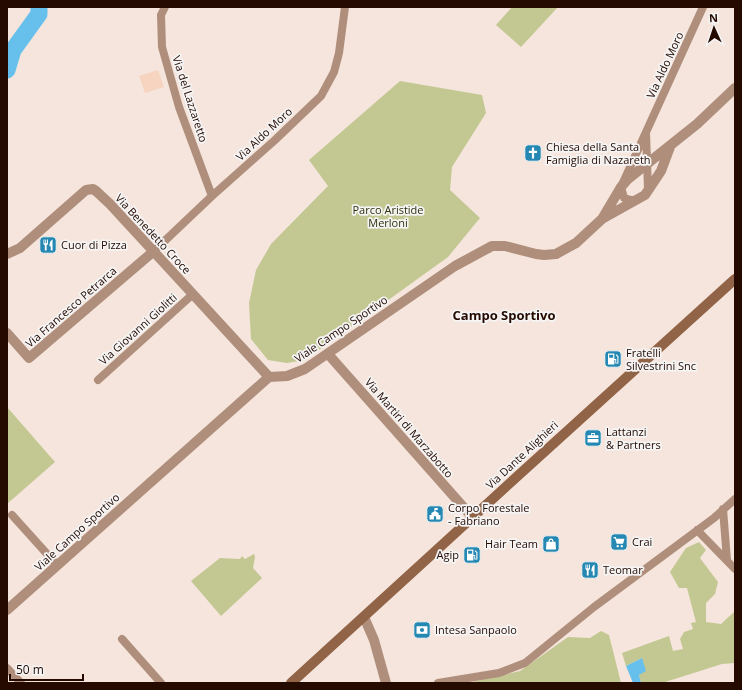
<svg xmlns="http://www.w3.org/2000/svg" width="742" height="690" viewBox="0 0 742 690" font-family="'Open Sans',sans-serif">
<rect width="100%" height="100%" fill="#f5e5dc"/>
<path fill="#f6d4c0" d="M158 70 164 87 145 93 139 76Z"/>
<path fill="#c3c892" d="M512 7H558L521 47 496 25Z
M400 81 482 95 486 113 452 167 450 190 480 218 448 257 305 360 287 363 268 360 251 339 249 303 256 270 271 244 328 186 309 160Z
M7 407 55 462 7 504Z
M699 542 706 550 700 558 718 582 715 594 706 603V622L721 624 735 611V663L722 664 662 683H641L639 675 642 658 626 666 622 653 669 636 673 651 683 649 680 639 684 632 693 629 691 623 696 622 687 588H679L670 572 686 548Z
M254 554 255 557 253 568 262 578 221 616 191 581 220 558 240 559 242 556 245 559Z
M601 631 609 635 621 683H468L520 671 568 637 590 638Z"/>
<path fill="#67c0ec" d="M642 658 646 671 639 675 641 683H633L626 666Z"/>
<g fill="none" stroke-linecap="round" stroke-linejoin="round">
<path stroke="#67c0ec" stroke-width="17" d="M7 70 13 50 39 14V7"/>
<path stroke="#af8e7c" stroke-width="8" d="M165 7 161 15 162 47 179 107 212 196
M646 133 648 189
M637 200H631L624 198 621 187 703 7
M154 251 212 196 275 140 321 96 334 72 339 53 345 7
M98 380 193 294
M723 509 727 560
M12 515 57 565
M697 530 735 569
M122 639 161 683
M7 668 21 683
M438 683 499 673 525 663 594 607 714 518 735 499"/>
<path stroke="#af8e7c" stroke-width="10" d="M602 219 645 195 661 171 670 147
M7 254 20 248 86 190 93 189 96 191 110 204 269 377
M7 333 29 358 154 251
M328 354 473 518
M7 610 269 377 287 376 305 369 455 266 492 246H505L536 254 544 255 556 254 576 243 602 219 621 187 628 179 697 124 735 88
M364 617 374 640 386 683"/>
<path stroke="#916347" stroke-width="10" d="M291 683C439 548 586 413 735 279"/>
</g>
<defs>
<symbol id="church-square" viewBox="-11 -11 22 22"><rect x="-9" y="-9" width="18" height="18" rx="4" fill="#2588b2" stroke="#f5f5f5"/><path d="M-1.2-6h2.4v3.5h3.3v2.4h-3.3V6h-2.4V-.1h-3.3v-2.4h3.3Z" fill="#fff"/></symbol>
<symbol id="restaurant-square" viewBox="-11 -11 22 22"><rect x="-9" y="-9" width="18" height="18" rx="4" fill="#2588b2" stroke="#f5f5f5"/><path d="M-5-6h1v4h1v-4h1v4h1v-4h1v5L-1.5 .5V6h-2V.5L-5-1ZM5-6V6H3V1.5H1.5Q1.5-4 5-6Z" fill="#fff"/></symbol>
<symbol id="fuel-square" viewBox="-11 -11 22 22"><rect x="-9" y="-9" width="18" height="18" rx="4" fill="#2588b2" stroke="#f5f5f5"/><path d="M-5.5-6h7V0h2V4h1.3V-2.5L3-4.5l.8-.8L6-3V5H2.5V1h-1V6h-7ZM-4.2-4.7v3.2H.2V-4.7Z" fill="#fff"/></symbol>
<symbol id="office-square" viewBox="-11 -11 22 22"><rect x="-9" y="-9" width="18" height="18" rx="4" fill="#2588b2" stroke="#f5f5f5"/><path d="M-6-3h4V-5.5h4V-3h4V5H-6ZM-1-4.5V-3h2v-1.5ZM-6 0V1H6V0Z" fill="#fff"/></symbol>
<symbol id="civic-square" viewBox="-11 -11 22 22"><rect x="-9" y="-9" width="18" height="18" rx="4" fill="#2588b2" stroke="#f5f5f5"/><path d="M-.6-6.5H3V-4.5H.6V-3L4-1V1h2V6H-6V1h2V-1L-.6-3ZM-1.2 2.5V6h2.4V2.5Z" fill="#fff"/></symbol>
<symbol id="supermarket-square" viewBox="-11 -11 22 22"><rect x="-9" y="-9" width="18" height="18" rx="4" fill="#2588b2" stroke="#f5f5f5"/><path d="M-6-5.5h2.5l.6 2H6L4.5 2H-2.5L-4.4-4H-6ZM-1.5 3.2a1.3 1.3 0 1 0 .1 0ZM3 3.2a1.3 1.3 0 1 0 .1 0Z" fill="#fff"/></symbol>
<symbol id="shop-square" viewBox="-11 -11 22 22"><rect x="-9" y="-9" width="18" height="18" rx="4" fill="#2588b2" stroke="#f5f5f5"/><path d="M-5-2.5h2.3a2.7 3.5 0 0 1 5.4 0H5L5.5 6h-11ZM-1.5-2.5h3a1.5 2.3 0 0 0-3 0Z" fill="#fff"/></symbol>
<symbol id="bank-square" viewBox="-11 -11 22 22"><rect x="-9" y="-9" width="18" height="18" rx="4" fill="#2588b2" stroke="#f5f5f5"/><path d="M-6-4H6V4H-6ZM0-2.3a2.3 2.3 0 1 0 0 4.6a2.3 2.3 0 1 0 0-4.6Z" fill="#fff"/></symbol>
</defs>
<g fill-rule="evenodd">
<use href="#church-square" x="523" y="143" width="20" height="20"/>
<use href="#restaurant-square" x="38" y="235" width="20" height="20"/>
<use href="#fuel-square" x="603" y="349" width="20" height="20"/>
<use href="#office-square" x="583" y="428" width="20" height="20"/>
<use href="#civic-square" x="425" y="504" width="20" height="20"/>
<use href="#supermarket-square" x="609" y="532" width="20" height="20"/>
<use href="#shop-square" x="541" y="534" width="20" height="20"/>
<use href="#fuel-square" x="462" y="545" width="20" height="20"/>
<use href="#restaurant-square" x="580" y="560" width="20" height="20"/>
<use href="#bank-square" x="412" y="620" width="20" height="20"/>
</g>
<g text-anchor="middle" stroke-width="3.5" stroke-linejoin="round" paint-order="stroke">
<g font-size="11" fill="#250a00" stroke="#f5f5f5">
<text transform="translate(665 65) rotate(-65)" y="4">Via Aldo Moro</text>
<text transform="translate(190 99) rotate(72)" y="4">Via del Lazzaretto</text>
<text transform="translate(264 134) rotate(-43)" y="4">Via Aldo Moro</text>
<text transform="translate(153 234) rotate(47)" y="4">Via Benedetto Croce</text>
<text transform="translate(71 307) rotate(-41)" y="4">Via Francesco Petrarca</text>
<text transform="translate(138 329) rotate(-42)" y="4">Via Giovanni Giolitti</text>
<text transform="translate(341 329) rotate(-34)" y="4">Viale Campo Sportivo</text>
<text transform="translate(409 428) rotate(49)" y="4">Via Martiri di Marzabotto</text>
<text transform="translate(522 455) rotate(-43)" y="4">Via Dante Alighieri</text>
<text transform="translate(77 532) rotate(-42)" y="4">Viale Campo Sportivo</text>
</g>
<g font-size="11" fill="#250a00" stroke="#f5f5f5" text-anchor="start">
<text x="546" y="151">Chiesa della Santa<tspan x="546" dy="13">Famiglia di Nazareth</tspan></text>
<text x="61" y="249">Cuor di Pizza</text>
<text x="626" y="357">Fratelli<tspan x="626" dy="13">Silvestrini Snc</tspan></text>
<text x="606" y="436">Lattanzi<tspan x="606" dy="13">&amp; Partners</tspan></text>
<text x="448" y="512">Corpo Forestale<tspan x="448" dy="13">- Fabriano</tspan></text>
<text x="632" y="546">Crai</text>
<text x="538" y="548" text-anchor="end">Hair Team</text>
<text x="459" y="559" text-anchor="end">Agip</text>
<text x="603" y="574">Teomar</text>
<text x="435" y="634">Intesa Sanpaolo</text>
</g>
<g font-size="11" fill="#2e300c" stroke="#f5f5f5">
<text x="388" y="214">Parco Aristide<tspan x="388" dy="13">Merloni</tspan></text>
</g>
<g font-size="13" font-weight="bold" fill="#250a00" stroke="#f5f5f5">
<text x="504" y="320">Campo Sportivo</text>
</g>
</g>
<rect width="742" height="690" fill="none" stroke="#250a00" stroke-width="16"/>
<g transform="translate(714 28) rotate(357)" stroke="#f5f5f5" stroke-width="3" paint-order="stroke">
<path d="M0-3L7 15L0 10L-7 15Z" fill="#250a00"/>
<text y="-6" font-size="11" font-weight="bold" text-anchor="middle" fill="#250a00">N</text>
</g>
<path d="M10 674v6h73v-6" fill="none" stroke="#250a00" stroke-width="2"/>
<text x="16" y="674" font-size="12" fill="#250a00" stroke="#f5f5f5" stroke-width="3" paint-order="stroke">50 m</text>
</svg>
